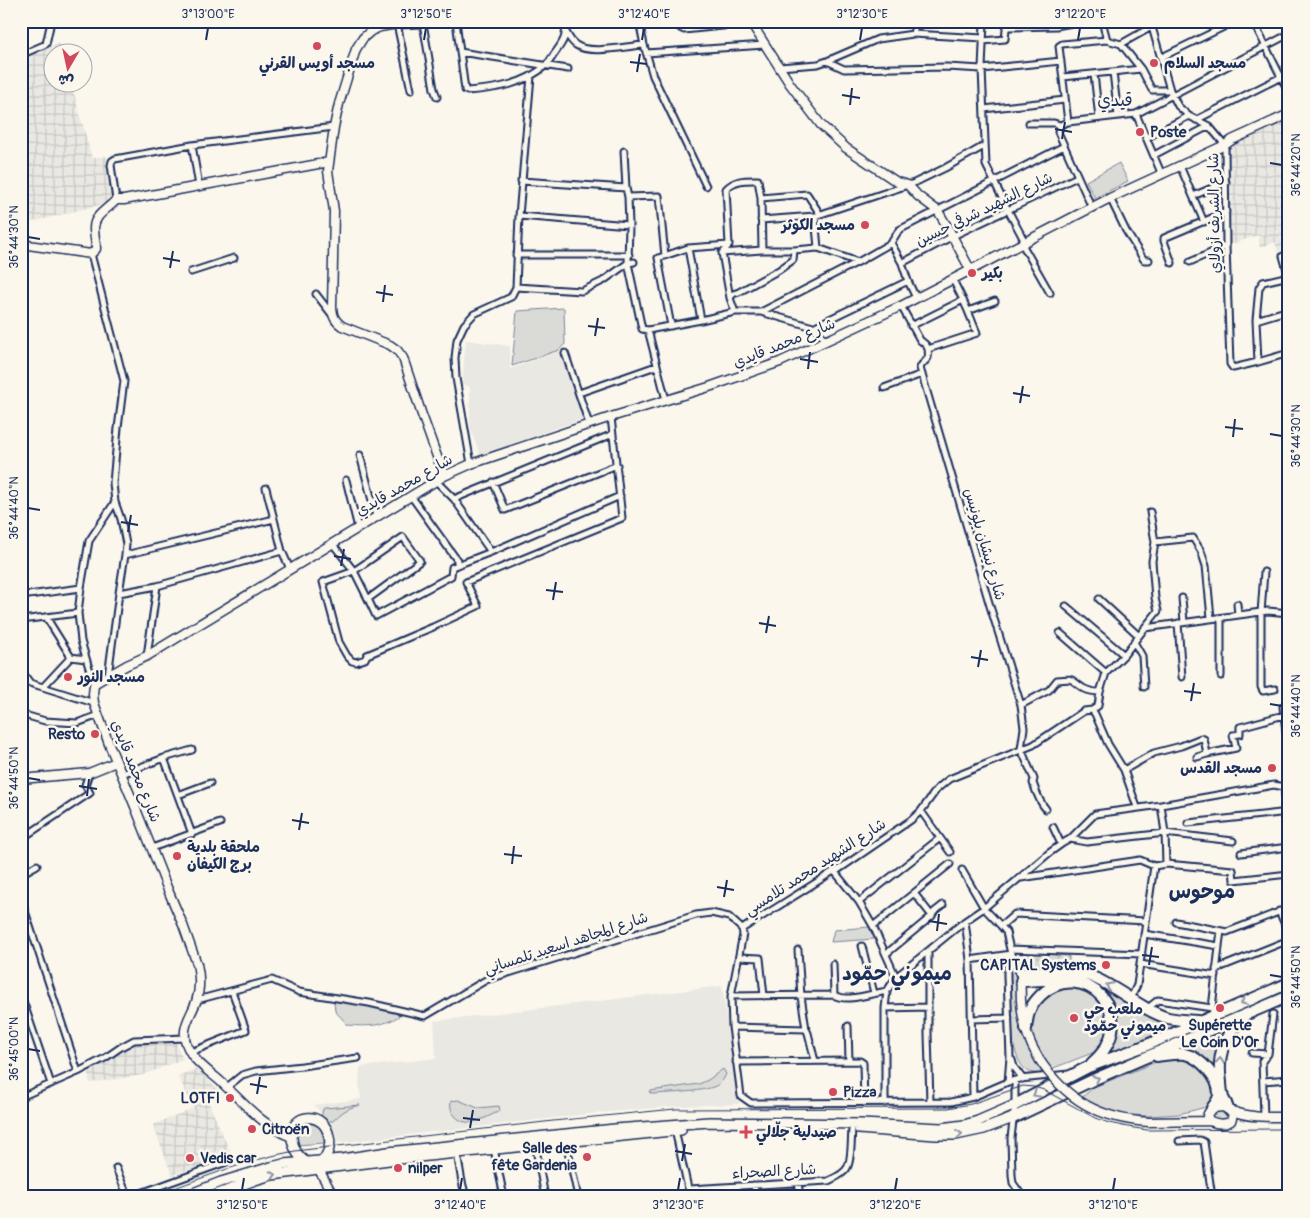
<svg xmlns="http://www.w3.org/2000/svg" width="1310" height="1218" viewBox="0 0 1310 1218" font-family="Pangolin,'Playpen Sans Arabic',sans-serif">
<defs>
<pattern id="industrial-grid" width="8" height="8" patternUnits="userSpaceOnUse" patternTransform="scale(1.25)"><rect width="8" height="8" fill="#eae8e2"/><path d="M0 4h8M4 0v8" fill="none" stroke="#c8c7c4"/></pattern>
<pattern id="garden-dots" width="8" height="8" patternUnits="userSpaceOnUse" patternTransform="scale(1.25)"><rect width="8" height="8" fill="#dadad7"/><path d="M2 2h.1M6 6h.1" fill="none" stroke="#babbbb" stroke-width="1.8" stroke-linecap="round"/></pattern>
</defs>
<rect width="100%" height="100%" fill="#fbf7ec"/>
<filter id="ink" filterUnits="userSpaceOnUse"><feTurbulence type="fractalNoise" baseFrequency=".02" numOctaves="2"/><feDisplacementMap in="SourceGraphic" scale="10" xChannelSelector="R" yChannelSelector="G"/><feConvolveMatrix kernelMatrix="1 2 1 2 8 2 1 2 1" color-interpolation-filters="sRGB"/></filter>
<g filter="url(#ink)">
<path fill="#eae8e2" d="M466 340 510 346V369L561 350 583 419 480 455 470 428V387L462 384Z
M722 986 739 1104 680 1106 598 1113 336 1143 337 1139 331 1124 314 1105 361 1099 359 1083 360 1067 436 1058 434 1021Z"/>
<path fill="url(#industrial-grid)" d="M60 43 62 52H52V82L71 83 92 158 107 156 111 197 103 204 21 225V59Z
M1289 117V275L1285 276 1275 242 1260 248 1258 235 1227 246 1226 145Z
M139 1041 176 1043 183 1059 143 1075 90 1083 88 1073 90 1067 110 1059 123 1047Z
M197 1068 222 1094 208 1101 232 1156 172 1175 153 1125 193 1108 178 1076Z"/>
<path fill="#dadad7" stroke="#7a849a" d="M1119 163 1128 181 1095 198 1086 181Z
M564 308 565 344 559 350 512 366 517 311Z
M869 927 875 939 831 942 834 930Z
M1012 964 1016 968 1019 1020 1024 1038 1042 1073C1021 1076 1017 1058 1013 1042L1009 979 1010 971Z
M1086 977 1182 1024 1107 1055C1122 1035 1122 1005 1102 988 1097 984 1091 981 1086 977Z
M1070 984 1101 997 1110 1027 1100 1050 1051 1069C1040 1058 1028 1037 1031 1021 1032 1013 1039 1003 1042 995Z
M337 1001 397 1011 399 1013V1016C385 1026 366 1027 348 1025L335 1011 334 1002Z
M1233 1023 1217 1071 1214 1072C1206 1057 1196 1050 1179 1047Z
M1173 1055 1185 1056 1204 1068 1213 1086 1214 1095 1206 1107 1179 1114 1148 1116 1118 1114 1097 1107 1081 1098 1094 1087Z
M723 1069 726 1074C724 1078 723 1081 719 1084 709 1092 668 1093 653 1094L649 1092 650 1091 699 1084 708 1080Z
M458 1100 478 1108 499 1106 500 1111C486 1117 468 1130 455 1116 451 1111 450 1107 451 1101Z
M360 1105C347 1108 342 1112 333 1121H324L321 1118 323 1109 325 1108Z
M1220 1110 1230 1112 1228 1119H1213L1211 1116 1212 1111Z
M308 1123C322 1126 324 1129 324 1143L297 1145 296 1137 298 1128Z"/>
<path fill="url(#garden-dots)" stroke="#7a849a" d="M1023 952 1069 956V966L1027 967 1018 956Z"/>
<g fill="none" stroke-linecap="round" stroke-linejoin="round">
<defs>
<path id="street" d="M456 21 465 90 467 91C494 89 525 85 546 65 550 62 552 57 555 53 564 41 567 36 565 21
M639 21 644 45 653 76 706 186
M680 21V28L684 30 751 23
M984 21 982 69 986 165 1008 210 1025 242
M1102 21 1107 40
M1253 21 1289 93
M423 23 434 89 437 97
M397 24 411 90
M1152 27 1170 90 1178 106 1189 116 1209 126 1225 145 1226 246 1230 364 1233 368 1258 362 1289 353
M566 32C569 37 571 42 576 45 590 55 627 46 644 45
M913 34 916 21
M983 41 1005 39 1006 29 1008 27 1056 26 1083 21
M1121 44 1162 21
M460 52 568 69
M646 53 765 45
M21 55 46 44 50 26
M1162 57 1236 21
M827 61 844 69 947 67 982 69 1061 61
M779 67 818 64 827 61 878 39 913 34 983 38
M1113 72 1118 116
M1094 74 1099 118
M1063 77 1141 69 1152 90H1170
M984 109 1065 100
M1136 114 1289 34
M1196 120 1289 73
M1068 122 1059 46 1062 44 1107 40 1121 44 1141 69
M1029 123H1054L1060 125
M1146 138 1189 116
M192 145 199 186
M624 151 626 188 628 197 629 225 628 263 642 329 648 330 701 320 735 312 730 298 722 253 762 250H794L818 248 815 216 914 183 945 168 984 146
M1154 155 1209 126
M1180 166 1204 222
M521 181 626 188
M1193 196 1226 182
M628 197 659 196 665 256
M1110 198 1126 231 1144 260H1149
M116 200 111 165 112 161 115 159 192 145 334 127
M1092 208 1058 132 1060 125 1068 122 1136 114 1162 175
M519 216 629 225
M761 220 815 216
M891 243 899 230 1064 146
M1022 244 1050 293
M729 245 726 189C735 179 746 180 758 180L761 198
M688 248 729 245 722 253
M818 248 858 262 891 243 902 263 908 281 916 298
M762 250 761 198 807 194 820 214
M91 254 124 381 118 428 113 483 115 502 121 519 126 544 125 555 119 593 108 676
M516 255H629
M1283 256 1289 277
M1190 262 1226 246
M902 263 953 236 1077 177
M1172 263 1164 241V238L1226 212
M191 272 234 258
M516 287 582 291 603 281 628 263 634 262
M316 294 333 316
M730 298 733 294 739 292 779 270 793 260 794 250
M963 300 968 311 995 301
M901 306 920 340 926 345 928 349 977 333 968 311
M735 312H761L813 327 827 341
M761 312 858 262
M1256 320 1259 288 1263 282 1289 276
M671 326 658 258 688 248 701 320
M911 326 963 300 953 280
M813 327 908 281
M648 330 666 400
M928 349C930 364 924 358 920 368L990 606 1021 705 1024 728 1021 749 1034 779 1033 783C1036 792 1040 803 1046 809
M565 353 589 424
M1258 362 1256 320 1289 310
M884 388 922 374
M579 393 656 366
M360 455 376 516
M471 464 456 378 455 358 457 340 464 325 474 314 511 297 516 287 519 216 531 76
M346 480 358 528
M436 481 454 499 491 552
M493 482 505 510 617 465
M266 488 274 519
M411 496 457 560V564
M454 499 613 434
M1155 542 1193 538 1201 551 1206 566 1211 618
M332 543 354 571 403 537 420 561 368 599 376 616 451 576 452 567 491 552 620 496
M125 555 274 519 282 551 290 569
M1264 572 1261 613V687L1263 691 1275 689
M119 593 157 586 282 551
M21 596 81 588
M1182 598 1184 622
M368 599 354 571 323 582 339 642 347 656 352 661 356 662 365 659 367 655 433 627 478 606 466 582 622 518 611 417
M1099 599 1138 635
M1237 604 1238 615
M1066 606 1124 655
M1287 613 1289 594
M46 617 71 657 86 659
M1221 618V676
M21 620 78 613
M1178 623 1182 677
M1145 627 1158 611 1155 598 1152 561 1155 542 1150 512
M1060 633 1106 673
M1134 642 1142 656 1144 687
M147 656 157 586
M21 670 30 683 94 703
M94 685 81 641 78 613 81 588 89 541 115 502
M43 687 71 657
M1021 705 1049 690 1057 680C1076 678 1069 679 1083 688 1088 691 1094 692 1100 692
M1289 706 1283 707 1289 756
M21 714 45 721 77 723 99 715
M1197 757 1207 754 1236 748 1233 735 1240 734V727L1284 715
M164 758 192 750
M1124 770 1154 753 1181 746 1201 738 1204 739 1207 754
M122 774 164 758 192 834
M1284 787 1287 812
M178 795 210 783
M1161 805 1165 833 1166 864
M1137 807 1124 770 1108 744 1095 714 1092 710 1098 706 1100 692 1106 673 1124 655 1145 628 1268 611 1289 613
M921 811 950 852
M21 817 22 816
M1188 823 1289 812
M1053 827 1061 844
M21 839 90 793 85 785 89 773
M1070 839 1087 842 1165 833 1233 841
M152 848 220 823
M1241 853 1289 847
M962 870 984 908 1001 926 1006 932 1011 954 1021 973
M835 872 859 902 873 926 896 977
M21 874 37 865
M1021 878 1140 860 1154 866 1166 864 1233 870 1234 880 1289 874
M914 893 932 916
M21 899 78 1072
M859 902 940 838
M1279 911 1289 934
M965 921 970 960 973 1097
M1176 922 1227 932 1289 908
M873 926 950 864
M1001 926 1015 914 1146 921
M1144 934 1219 946 1221 931
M862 946 874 993
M1010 949 1142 954
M798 950 801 996 806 1029 808 1033 815 1061
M928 952V1034L930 1102
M886 954 932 916 934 912 943 905
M739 957 760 958 764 996
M970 960 1011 954 1007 967V976L1010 1057 1008 1082
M833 964 834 995
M1140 964 1216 976
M1216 969 1289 940
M21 995 51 1084
M731 996 834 995C847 1003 873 993 887 991L896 977 965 921 984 908 1049 853 1063 843 1070 839 1095 814 1161 805 1274 785 1284 787 1289 786
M1131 998 1137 985 1154 866
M197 1000 272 980 299 992 369 1003 425 1016 486 980 696 915 711 913 729 917 742 929
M885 1008 928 1007
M1148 1008 1158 1000 1212 1008
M1214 1016 1212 1008 1219 947
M971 1019 1009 1018
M848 1026 849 1061
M732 1027 806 1029
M191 1052 246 1030 232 991
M1252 1053 1268 1054
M1012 1060 1014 1067 1023 1079
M736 1062 860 1061 863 1063 864 1103
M1069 1074 1020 1079 1008 1082 973 1097 951 1102 751 1103 741 1096 732 1027 731 996 743 934 742 929 820 880 832 872H835L911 820 921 811 937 789 949 779 1033 745 1084 711 1092 710
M1015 1080V1105L1011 1138 1012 1175 1013 1183 1023 1197
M1263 1081 1289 1079
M227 1087 242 1075 256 1071 302 1066 358 1058
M21 1097 78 1072 105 1058 121 1047 134 1040 185 1038
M885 1103V1008L887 991
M1264 1117 1262 1061 1268 1054 1273 1014
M675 1130 690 1197
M1179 1141 1200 1140 1204 1142 1212 1197
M566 1142 578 1197
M535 1144 545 1197
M494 1149 504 1197
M457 1153 462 1182 466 1197
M116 1168 128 1197
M798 1182 800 1197
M754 1185 756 1197
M689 1189 828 1181C834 1178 843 1175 847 1168 852 1160 851 1139 852 1129
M668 1196V1197
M130 1197 232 1160"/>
<path id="secondary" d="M442 21 423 23 397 24 380 27 371 31 363 38 356 49 339 104 334 127 328 171 334 211 332 308C333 317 335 321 342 326L390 345 397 350 403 358 421 412 444 476
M750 21 790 84 821 125 846 148 897 182 908 185 918 196 938 211 948 228 971 271
M21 244 91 254 96 249C96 242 94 235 94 228 94 215 108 209 116 200H124L329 162
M21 779 89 773 116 762
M1021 977C1020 998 1021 1022 1030 1041 1032 1047 1036 1053 1039 1059
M1221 1107C1230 1108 1235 1112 1231 1121 1225 1125 1217 1124 1210 1121L1207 1116C1209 1109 1214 1108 1221 1107Z
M1232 1111C1250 1118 1269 1117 1289 1117
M1149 1122 1210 1121
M292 1137C264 1128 242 1101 220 1081 211 1073 199 1065 192 1055 189 1050 185 1044 185 1038 183 1025 192 1013 196 1002 200 990 200 977 197 964L183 925 168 890 136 809 109 744 94 703 93 694 94 685 97 682 127 665 147 656 444 476 471 464 611 417 709 387 780 362 901 306 1110 198 1225 145 1232 140 1289 114
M318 1168 334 1197"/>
<path id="primary" d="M859 1129 935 1135H956L984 1129 1013 1118
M309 1164C299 1158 294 1151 292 1139 289 1112 325 1110 329 1137 330 1140 330 1144 329 1148 328 1154 323 1160 320 1165
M183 1197 221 1182 271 1167 284 1164 342 1159 388 1152 615 1129 709 1122 861 1124 941 1128 964 1125 978 1121 1015 1105
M210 1197 255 1180 272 1175 389 1160 681 1130"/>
<path id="highway" d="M1021 973C1040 971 1072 970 1090 976 1117 986 1141 1010 1168 1018 1178 1020 1188 1021 1198 1021
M1021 981 1067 979
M1026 1029C1027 1023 1027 1016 1030 1010 1032 1005 1037 999 1041 995 1081 956 1146 1016 1092 1063
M1157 1056C1166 1055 1175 1053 1185 1054 1201 1058 1219 1078 1219 1094 1219 1100 1215 1104 1212 1108
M1015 1105 1088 1067 1147 1045 1289 983
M1228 1109C1227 1105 1225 1101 1223 1098 1222 1093 1221 1087 1221 1082 1217 1058 1223 1034 1243 1018
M1013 1118 1095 1079 1289 996"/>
</defs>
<use href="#street" stroke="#1b2f5e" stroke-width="9"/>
<use href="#secondary" stroke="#1b2f5e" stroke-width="11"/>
<use href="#primary" stroke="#1b2f5e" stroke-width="12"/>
<use href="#highway" stroke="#1b2f5e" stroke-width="14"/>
<use href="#street" stroke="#fbf7ec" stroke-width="5"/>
<use href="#secondary" stroke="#fbf7ec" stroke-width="8"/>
<use href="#primary" stroke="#fbf7ec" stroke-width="9"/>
<use href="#highway" stroke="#fbf7ec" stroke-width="10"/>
<path stroke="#1b2f5e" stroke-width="1" d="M151 1197C199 1179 246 1160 295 1151L553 1121 675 1109 948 1108 971 1104 1023 1086 1034 1087 1044 1090 1095 1118 1109 1123 1128 1127 1147 1130 1278 1129 1289 1127"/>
<defs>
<path id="secondary-bridge" d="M1039 1059C1066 1100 1100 1119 1149 1122"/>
</defs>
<use href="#secondary-bridge" stroke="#1b2f5e" stroke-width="11" stroke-linecap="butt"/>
<use href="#secondary-bridge" stroke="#fbf7ec" stroke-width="8"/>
</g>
<defs><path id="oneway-chevron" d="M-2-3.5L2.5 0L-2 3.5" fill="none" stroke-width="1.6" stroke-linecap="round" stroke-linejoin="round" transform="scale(1.25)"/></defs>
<g stroke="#8b93a5">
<use href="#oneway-chevron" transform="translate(1109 986) rotate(-152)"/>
<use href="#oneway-chevron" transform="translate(1244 1002) rotate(156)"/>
<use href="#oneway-chevron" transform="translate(1220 1061) rotate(-85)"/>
<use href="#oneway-chevron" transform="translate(1096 1079) rotate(-23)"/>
<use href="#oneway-chevron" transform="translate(1036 1094) rotate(151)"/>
<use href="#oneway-chevron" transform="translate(959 1134) rotate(-7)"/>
<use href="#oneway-chevron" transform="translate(273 1175) rotate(-13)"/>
</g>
</g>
<path fill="none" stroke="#1b2f5e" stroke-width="2" d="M206 40 208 28M424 40 426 28M642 40 644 28M860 40 862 28M1078 40 1080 28M630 62 647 64M637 72 640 54M842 95 860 98M850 105 852 88M1055 129 1072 132M1062 139 1065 122M1270 163 1282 165M28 237 40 239M163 258 180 261M170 268 173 251M376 292 393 295M383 302 385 285M588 326 605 328M595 336 598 318M800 359 818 362M808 369 810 352M1013 393 1030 396M1020 403 1023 386M1225 427 1243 429M1270 434 1282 436M1233 437 1235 419M28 508 40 510M121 522 138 525M128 532 131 515M334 556 351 559M341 566 344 549M546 590 563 592M553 600 556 582M759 623 776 626M766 633 769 616M971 657 988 660M978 667 981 650M1184 691 1201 693M1191 701 1194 683M1270 704 1282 706M28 778 40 780M79 786 97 789M87 796 89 779M292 820 309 823M299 830 302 813M504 854 522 856M512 864 514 846M717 887 734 890M724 897 727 880M929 921 947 924M937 931 939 914M1142 955 1159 957M1149 965 1152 947M1270 975 1282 977M28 1049 40 1051M250 1084 267 1087M257 1094 260 1077M463 1118 480 1120M470 1128 473 1110M675 1151 692 1154M682 1161 685 1144M242 1190 244 1178M460 1190 462 1178M678 1190 680 1178M895 1190 897 1178M1113 1190 1115 1178"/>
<g fill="#d1495b" stroke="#fbf7ec" stroke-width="2">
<circle cx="317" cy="46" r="5"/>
<circle cx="1154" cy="63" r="5"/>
<circle cx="1140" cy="132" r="5"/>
<circle cx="865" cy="225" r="5"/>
<circle cx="972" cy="273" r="5"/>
<circle cx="68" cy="677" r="5"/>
<circle cx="95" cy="734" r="5"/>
<circle cx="1272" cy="768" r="5"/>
<circle cx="177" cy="856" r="5"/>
<circle cx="1106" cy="965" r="5"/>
<circle cx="1220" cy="1008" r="5"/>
<circle cx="1074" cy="1018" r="5"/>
<circle cx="833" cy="1092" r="5"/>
<circle cx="230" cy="1098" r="5"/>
<circle cx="252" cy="1129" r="5"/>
<path d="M743.5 1124.5h5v5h5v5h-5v5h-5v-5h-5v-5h5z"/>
<circle cx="587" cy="1157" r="5"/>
<circle cx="190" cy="1158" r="5"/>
<circle cx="398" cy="1168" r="5"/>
</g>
<g text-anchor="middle" stroke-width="5" stroke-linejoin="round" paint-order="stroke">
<g font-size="15" font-weight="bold" fill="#1b2f5e" stroke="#fbf7ec" text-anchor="start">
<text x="317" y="68" text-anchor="middle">مسجد أويس القرني</text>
<text x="1164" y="68">مسجد السلام</text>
<text x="1150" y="137">Poste</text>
<text x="855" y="230" text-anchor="end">مسجد الكوثر</text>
<text x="982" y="278">بكير</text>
<text x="78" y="682">مسجد النور</text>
<text x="85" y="739" text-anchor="end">Resto</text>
<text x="1262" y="773" text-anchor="end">مسجد القدس</text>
<text x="187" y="852">ملحقة بلدية<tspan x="187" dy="17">برج الكيفان</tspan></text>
<text x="1096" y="970" text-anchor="end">CAPITAL Systems</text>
<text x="1084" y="1014">ملعب حي<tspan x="1084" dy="17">ميموني حمّود</tspan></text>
<text x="1220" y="1030" text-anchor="middle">Supérette<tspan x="1220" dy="17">Le Coin D'Or</tspan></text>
<text x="843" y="1097">Pizza</text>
<text x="220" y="1103" text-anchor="end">LOTFI</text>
<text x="262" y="1134">Citroën</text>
<text x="756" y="1137">صيدلية جلّالي</text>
<text x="577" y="1153" text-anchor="end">Salle des<tspan x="577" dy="17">fête Gardenia</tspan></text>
<text x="200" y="1163">Vedis car</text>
<text x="408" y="1173">nilper</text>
</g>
<g font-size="15" fill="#1b2f5e" stroke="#fbf7ec">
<text transform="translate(984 209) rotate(-26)" y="5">شارع الشهيد شرفي حسين</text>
<text transform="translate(1214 213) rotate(-91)" y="5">شارع الشريف أزولاي</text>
<text transform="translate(784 343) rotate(-22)" y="5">شارع محمد قايدي</text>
<text transform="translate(404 485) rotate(-30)" y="5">شارع محمد قايدي</text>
<text transform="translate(985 544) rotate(74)" y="5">شارع نيشان بلونيس</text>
<text transform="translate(136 771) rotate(68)" y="5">شارع محمد قايدي</text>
<text transform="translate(815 867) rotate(-33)" y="5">شارع الشهيد محمد تلامسي</text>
<text transform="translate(566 943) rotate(-18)" y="5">شارع المجاهد اسعيد تلمساني</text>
<text transform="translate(774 1171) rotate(-3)" y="5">شارع الصحراء</text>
</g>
<g font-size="18" fill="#1b2f5e" stroke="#fbf7ec">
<text x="1115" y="106">قيدي</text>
</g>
<g font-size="20" font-weight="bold" fill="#1b2f5e" stroke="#fbf7ec">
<text x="1202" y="898">موحوس</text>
<text x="897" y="980">ميموني حمّود</text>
</g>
</g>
<rect width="1310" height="1218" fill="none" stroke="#fbf7ec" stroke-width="55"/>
<g transform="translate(68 68) rotate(189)"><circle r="24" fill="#fbf7ec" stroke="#a1a7b3"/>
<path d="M0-4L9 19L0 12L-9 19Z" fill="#d1495b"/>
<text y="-8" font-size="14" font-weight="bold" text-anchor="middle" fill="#1b2f5e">ش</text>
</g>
<rect x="28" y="28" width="1254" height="1162" fill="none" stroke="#1b2f5e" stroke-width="2"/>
<g font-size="12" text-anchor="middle" fill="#1b2f5e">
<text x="208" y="18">3°13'00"E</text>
<text x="426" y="18">3°12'50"E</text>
<text x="644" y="18">3°12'40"E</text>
<text x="862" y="18">3°12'30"E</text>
<text x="1080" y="18">3°12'20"E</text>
<text transform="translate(1296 165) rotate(-90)" y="4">36°44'20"N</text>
<text transform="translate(14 237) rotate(-90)" y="4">36°44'30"N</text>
<text transform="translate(1296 436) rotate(-90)" y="4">36°44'30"N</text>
<text transform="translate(14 508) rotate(-90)" y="4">36°44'40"N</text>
<text transform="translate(1296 706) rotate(-90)" y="4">36°44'40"N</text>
<text transform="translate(14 778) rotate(-90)" y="4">36°44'50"N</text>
<text transform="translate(1296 977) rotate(-90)" y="4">36°44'50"N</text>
<text transform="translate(14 1049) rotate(-90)" y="4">36°45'00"N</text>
<text x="242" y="1209">3°12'50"E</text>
<text x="460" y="1209">3°12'40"E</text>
<text x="678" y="1209">3°12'30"E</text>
<text x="895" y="1209">3°12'20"E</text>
<text x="1113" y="1209">3°12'10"E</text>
</g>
</svg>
